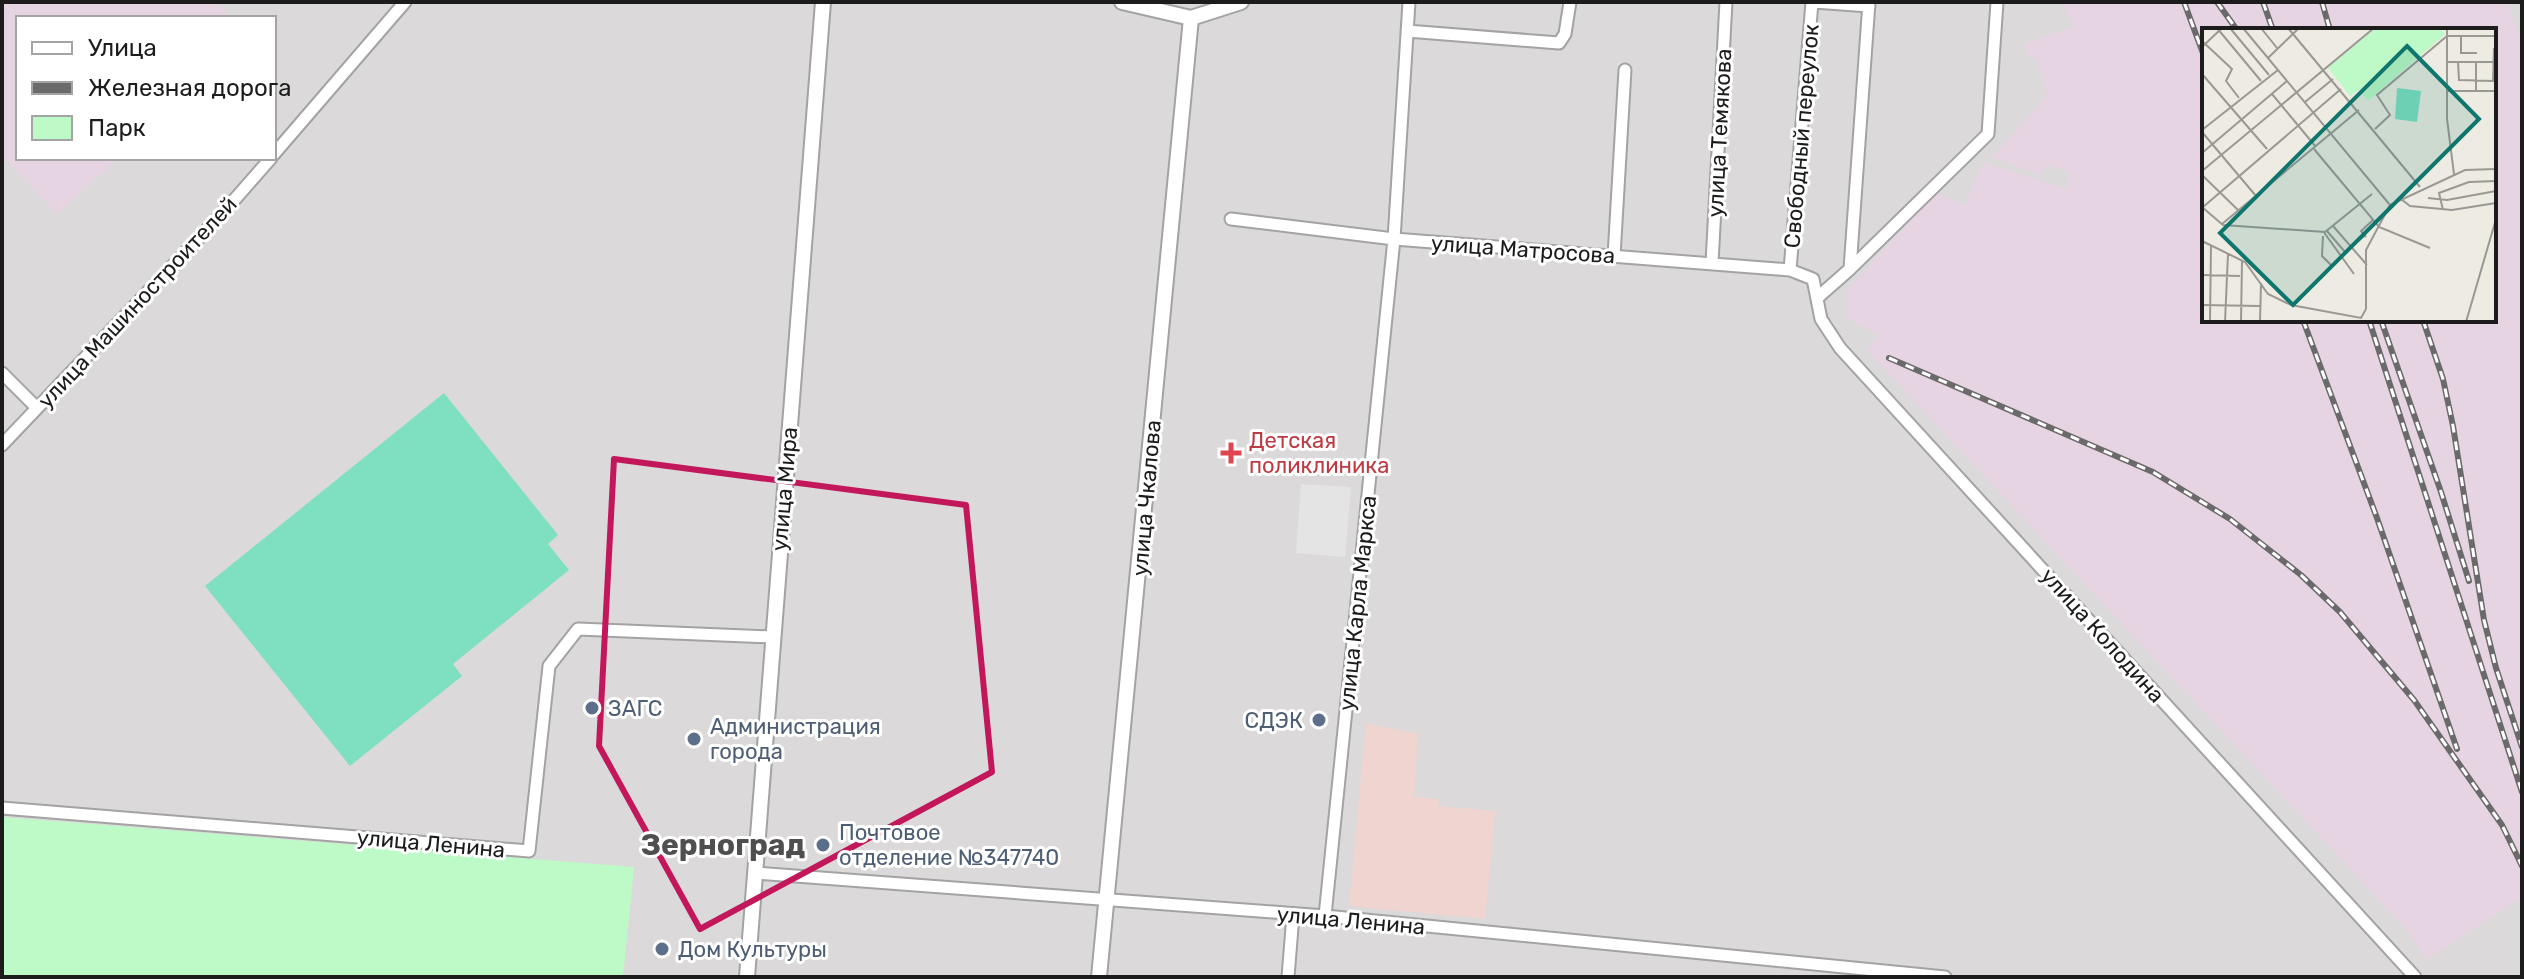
<svg xmlns="http://www.w3.org/2000/svg" width="2524" height="979" viewBox="0 0 2524 979" font-family="Rubik,sans-serif">
<rect width="100%" height="100%" fill="#eeebe2"/>
<path fill="#dbd9d9" fill-rule="evenodd" d="M2 2H2522V977H2ZM18 18H274V158H18ZM2204 30H2494V320H2204Z"/>
<path fill="#f0d4d0" d="M1366 723 1418 734 1414 797 1439 799 1438 806 1495 811 1485 919 1349 906Z"/>
<path fill="#e7d4e2" fill-rule="evenodd" d="M2 2H217L231 18H18V158H118L57 214 2 155Z
M2063 2H2507L2522 44V897L2426 960 2409 932 1867 350 1879 335 1847 318V290L1936 193 1965 205 1983 162 2067 189 2070 172 2046 165 2040 175 1992 157 2047 96 2037 59 2029 57 2024 44 2074 26ZM2204 30H2494V320H2204Z"/>
<path fill="#bdfac7" d="M2 817 634 867 623 977H2Z"/>
<path fill="#7edfc1" d="M444 393 558 535 548 544 569 570 453 664 462 676 350 766 205 586Z"/>
<path fill="#e4e4e4" d="M1301 484 1351 487 1345 557 1296 553Z"/>
<g fill="none" stroke-linecap="round" stroke-linejoin="round">
<defs>
<path id="minor" d="M1814 2 1869 6
M1407 31 1559 43 1565 34 1570 2
M274 154 405 2
M1231 219 1394 239 1790 270 1813 279 1821 319 1840 348 2415 977
M1614 256 1625 70
M1712 263 1726 2
M1850 269 1988 134 1997 2
M1790 270 1812 2
M1817 298 1850 269 1869 2
M2 373 37 408
M2 445 221 215 271 158
M2 808 529 851 549 666 578 629 772 637
M756 873 1325 916 1945 977
M1325 916 1394 239 1409 2
M1288 977 1293 915"/>
<path id="tertiary" d="M1122 2 1191 18 1241 2
M747 977 823 2
M1099 977 1191 18"/>
</defs>
<use href="#minor" stroke="#a3a3a3" stroke-width="15"/>
<use href="#tertiary" stroke="#a3a3a3" stroke-width="18"/>
<use href="#minor" stroke="#fff" stroke-width="11"/>
<use href="#tertiary" stroke="#fff" stroke-width="14"/>
<defs>
<path id="rail" d="M2184 2 2204 56
M2217 2 2237 30
M2263 2 2273 30
M2322 2 2330 30
M2303 320 2377 518 2457 749
M2369 320 2522 792
M2381 320 2441 492 2469 581
M2423 320 2443 379 2453 426 2484 620 2496 668 2522 747
M1889 358 2153 472 2230 519 2301 575 2340 612 2414 700 2502 825 2522 866"/>
</defs>
<use href="#rail" stroke="#6a6a6a" stroke-width="6"/>
<use href="#rail" stroke="#fff" stroke-width="3" stroke-dasharray="9" stroke-linecap="butt"/>
</g>
<path fill="none" stroke="#c2185b" stroke-width="6" stroke-linejoin="round" d="M614 459 966 505 992 772 700 929 599 746Z"/>
<path fill="#e0444e" stroke="#fff" stroke-width="3" d="M1227 441h8v8h8v8h-8v8h-8v-8h-8v-8h8z"/>
<g fill="#5c6f8a" stroke="#fff" stroke-width="3">
<circle cx="592" cy="708" r="8"/>
<circle cx="1319" cy="720" r="8"/>
<circle cx="694" cy="739" r="8"/>
<circle cx="823" cy="845" r="8"/>
<circle cx="662" cy="949" r="8"/>
</g>
<g text-anchor="middle" stroke-width="6" stroke-linejoin="round" paint-order="stroke">
<g font-size="22" fill="#1c1c1c" stroke="#fff">
<text transform="translate(1719 133) rotate(-87)" y="8">улица Темякова</text>
<text transform="translate(1801 136) rotate(-85)" y="8">Свободный переулок</text>
<text transform="translate(1523 249) rotate(4)" y="8">улица Матросова</text>
<text transform="translate(137 302) rotate(-47)" y="8">улица Машиностроителей</text>
<text transform="translate(784 489) rotate(-85)" y="8">улица Мира</text>
<text transform="translate(1146 498) rotate(-85)" y="8">улица Чкалова</text>
<text transform="translate(1357 603) rotate(-84)" y="8">улица Карла Маркса</text>
<text transform="translate(2103 635) rotate(48)" y="8">улица Колодина</text>
<text transform="translate(431 843) rotate(5)" y="8">улица Ленина</text>
<text transform="translate(1351 920) rotate(5)" y="8">улица Ленина</text>
</g>
<g font-size="22" fill="#be3a42" stroke="#fff" text-anchor="start">
<text x="1249" y="448">Детская<tspan x="1249" dy="25">поликлиника</tspan></text>
</g>
<g font-size="22" fill="#4e5e75" stroke="#fff" text-anchor="start">
<text x="608" y="716">ЗАГС</text>
<text x="1303" y="728" text-anchor="end">СДЭК</text>
<text x="710" y="734">Администрация<tspan x="710" dy="25">города</tspan></text>
<text x="839" y="840">Почтовое<tspan x="839" dy="25">отделение №347740</tspan></text>
<text x="678" y="957">Дом Культуры</text>
</g>
<g font-size="30" font-weight="bold" fill="#4f4f4f" stroke="#fff">
<text x="723" y="855">Зерноград</text>
</g>
</g>
<g transform="translate(2202 28)">
<rect width="294" height="294" fill="#eeebe2"/>
<path d="M174 0H238L243 6 166 73 157 62 148 68 126 40Z" fill="#bdfac7"/>
<path d="M195 60 219 63 215 94 193 91Z" fill="#7edfc1"/>
<path fill="none" stroke="#9a9893" stroke-width="2" d="M15 0 59 53M28 0 67 47M41 0 188 177M59 0 75 20M86 0 218 159M245 0V91L252 146M245 8H294M259 8V25H275M0 13 30 41 24 53 37 70M0 19 20 0M66 30 97 0M256 33 257 52 291 53 292 20M274 33V63M244 34H292M0 46 65 121M244 63H294M70 66 114 119M103 74 131 51M173 101 188 87 175 67 245 8M0 102 76 42M0 104 54 168M112 121 177 199 228 220M0 125 85 53M0 143 172 0M0 147 37 183M226 170 245 172 294 163M199 171 208 178 250 182 294 175M0 179 21 197 123 204 170 166M1 179 139 61M241 182 237 165 267 154 294 153M20 196 157 82M131 198 165 237M121 203 152 246M125 203 143 224M121 208 120 228 131 239M164 209 159 203 171 192M0 213 43 234 66 266 89 277 159 290 164 281M139 228 162 208M0 247 38 248M0 277 58 278M164 281V222L188 177 263 142 294 141M8 294 9 217M23 294 26 226M39 294 40 233M58 294 59 255M264 294 294 191"/>
<path fill="#0f766e" fill-opacity="0.15" stroke="#0f766e" stroke-width="4" d="M205 18 277 91 91 277 18 205Z"/>
<rect width="294" height="294" fill="none" stroke="#1c1c1c" stroke-width="4"/>
</g>
<rect width="2524" height="979" fill="none" stroke="#1c1c1c" stroke-width="8"/>
<rect x="16" y="16" width="260" height="144" fill="#ffffff" stroke="#a4a4a4" stroke-width="2"/>
<rect x="32" y="42" width="40" height="12" fill="#ffffff" stroke="#a4a4a4" stroke-width="2"/>
<text x="88" y="56" font-size="24" fill="#1c1c1c">Улица</text>
<rect x="32" y="82" width="40" height="12" fill="#6a6a6a" stroke="#a4a4a4" stroke-width="2"/>
<text x="88" y="96" font-size="24" fill="#1c1c1c">Железная дорога</text>
<rect x="32" y="116" width="40" height="24" fill="#bdfac7" stroke="#a4a4a4" stroke-width="2"/>
<text x="88" y="136" font-size="24" fill="#1c1c1c">Парк</text>
</svg>
